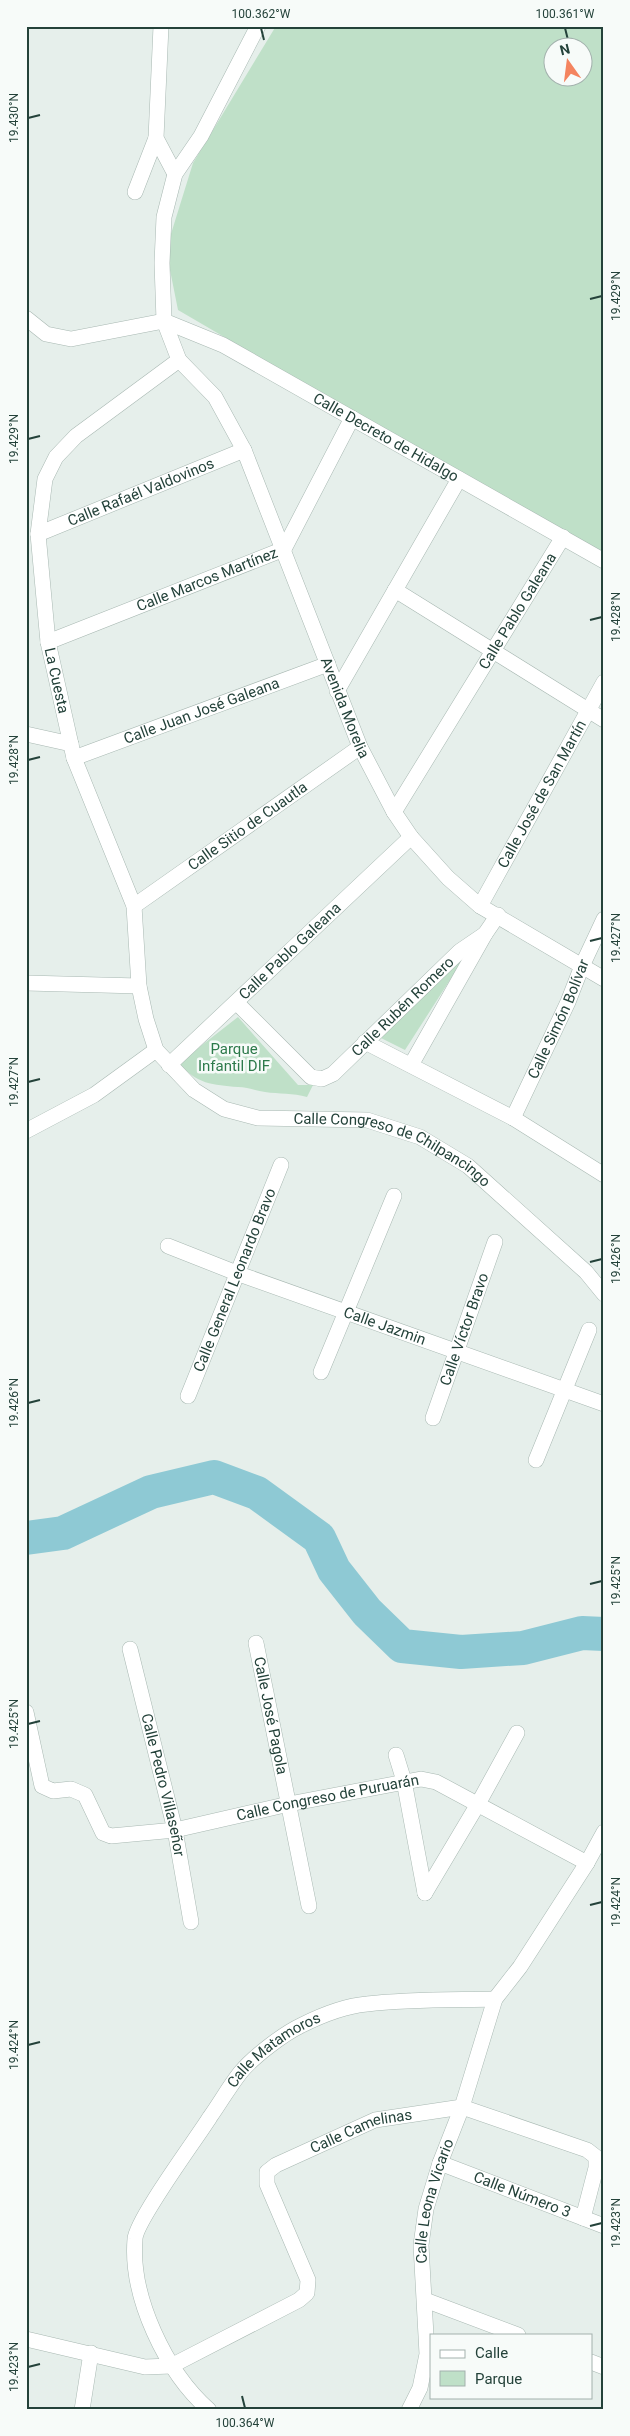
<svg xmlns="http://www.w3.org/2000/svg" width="630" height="2436" viewBox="0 0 630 2436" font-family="Roboto,sans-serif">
<rect width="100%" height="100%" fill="#e6efeb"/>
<path fill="#bfe0c8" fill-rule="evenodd" d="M276 26H604V559L178 310 166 250 193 163ZM552 48H582V78H552Z
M473 944 405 1050 377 1036Z
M238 1017 298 1085H313L307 1097C293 1093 279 1094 265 1092 256 1091 247 1087 238 1087 213 1085 196 1084 179 1063Z"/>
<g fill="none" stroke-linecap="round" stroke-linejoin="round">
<path stroke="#8ec9d4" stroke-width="34" d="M26 1538 63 1533 151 1492 214 1477 257 1493 319 1538 334 1570 367 1612 402 1646 461 1652 523 1648 582 1633 604 1634"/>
<defs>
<g id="minor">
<path d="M161 26 156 138 175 174"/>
<path id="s1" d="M258 26 201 136 175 174 164 217 162 263 164 321 179 360 215 397 244 450 360 747 394 812 411 837 448 878 480 906 604 979"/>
<path d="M135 192 156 138"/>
<path d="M26 318 46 334 71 339 164 321"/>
<path id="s2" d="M164 321 223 345 604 561"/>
<path id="s3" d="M179 360 76 436 56 457 45 479 38 534 48 642 74 758 134 906 139 986 146 1019 156 1050 194 1090 224 1109 258 1118 367 1120 420 1137 468 1166 586 1272 604 1294"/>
<path id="s4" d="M38 534 244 450"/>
<path d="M395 590 604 720"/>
<path id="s5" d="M48 642 284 549 352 418"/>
<path d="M337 691 459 479"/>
<path d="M26 734 71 744"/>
<path id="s6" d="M74 758 328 664"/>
<path id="s7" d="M394 812 563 537"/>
<path id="s8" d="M134 906 360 747"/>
<path id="s9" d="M480 906 604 682"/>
<path d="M26 983 139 986"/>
<path id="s10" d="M237 1003 311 1077 322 1079 333 1074 460 951 485 934"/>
<path d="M365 1042 513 1118 604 1175"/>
<path id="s11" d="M169 1065 411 837"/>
<path d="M411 1065 485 934 498 915"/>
<path id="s12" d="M513 1118 568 1002 582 966 604 919"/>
<path d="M26 1131 94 1095 156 1050"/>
<path id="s13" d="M168 1246 239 1274 604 1404"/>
<path d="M321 1372 394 1196"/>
<path id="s14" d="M188 1396 281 1165"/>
<path id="s15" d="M433 1418 495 1242"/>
<path d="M536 1460 589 1330"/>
<path id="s16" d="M256 1643 309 1906"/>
<path id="s17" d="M130 1649 175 1830 191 1922"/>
<path id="s18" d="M26 1712 42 1786 53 1791 71 1789 85 1795 103 1833 111 1836 175 1830 289 1804 421 1779 436 1782 587 1863"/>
<path d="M396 1755 404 1781 425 1893"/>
<path d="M425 1893 478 1804 517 1733"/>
<path id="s19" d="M440 2163 604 2226"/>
<path d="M425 2300 518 2335"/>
<path id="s20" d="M26 2339 145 2367 171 2366 299 2300 307 2293 308 2280 267 2184V2172L276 2165 375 2120 462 2107 587 2150 596 2157V2168L583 2218"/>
<path d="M591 2362 604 2367"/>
<path d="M82 2410 91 2353"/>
<path id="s21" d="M209 2410C166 2372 130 2297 135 2239 136 2220 197 2138 210 2117 220 2103 229 2087 240 2073 253 2057 283 2034 302 2025 322 2015 345 2006 367 2004 409 1999 452 2000 495 1999"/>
<path id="s22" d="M409 2410 420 2388 427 2354 421 2245 426 2209 440 2163 462 2107 495 1999 520 1967 587 1863 604 1832"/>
</g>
</defs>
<use href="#minor" stroke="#a8b8b2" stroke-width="16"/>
<use href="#minor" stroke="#fff" stroke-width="15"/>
</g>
<path fill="none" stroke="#24423a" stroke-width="2" d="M261 28 264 40M565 28 568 40M28 118 40 115M590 299 602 296M28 439 40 436M590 620 602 617M28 760 40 757M590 941 602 938M28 1082 40 1079M590 1262 602 1259M28 1403 40 1400M590 1584 602 1581M28 1724 40 1721M590 1905 602 1902M28 2045 40 2042M590 2226 602 2223M28 2367 40 2364M242 2396 245 2408"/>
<g text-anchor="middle" stroke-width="5" stroke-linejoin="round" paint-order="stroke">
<g font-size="15" fill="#24423a" stroke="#f7fbf9">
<text dy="5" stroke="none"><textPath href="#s2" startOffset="251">Calle Decreto de Hidalgo</textPath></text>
<text dy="5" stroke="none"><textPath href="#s4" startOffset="111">Calle Rafaél Valdovinos</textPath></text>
<text dy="5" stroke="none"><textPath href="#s5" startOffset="171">Calle Marcos Martínez</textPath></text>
<text dy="5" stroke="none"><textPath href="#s7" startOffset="236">Calle Pablo Galeana</textPath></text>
<text dy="5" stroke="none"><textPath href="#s3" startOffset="385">La Cuesta</textPath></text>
<text dy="5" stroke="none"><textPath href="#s1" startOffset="749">Avenida Morelia</textPath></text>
<text dy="5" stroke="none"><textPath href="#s6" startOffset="136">Calle Juan José Galeana</textPath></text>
<text dy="5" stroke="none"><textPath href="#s9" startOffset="128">Calle José de San Martín</textPath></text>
<text dy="5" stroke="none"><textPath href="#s8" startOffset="139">Calle Sitio de Cuautla</textPath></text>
<text dy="5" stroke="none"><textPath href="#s11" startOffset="166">Calle Pablo Galeana</textPath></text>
<text dy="5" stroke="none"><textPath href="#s10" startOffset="225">Calle Rubén Romero</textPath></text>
<text dy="5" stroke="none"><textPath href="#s12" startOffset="109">Calle Simón Bolívar</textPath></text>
<text dy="5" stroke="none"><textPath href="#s3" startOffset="1038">Calle Congreso de Chilpancingo</textPath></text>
<text dy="5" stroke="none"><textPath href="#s14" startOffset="125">Calle General Leonardo Bravo</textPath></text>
<text dy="5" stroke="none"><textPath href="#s13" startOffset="231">Calle Jazmin</textPath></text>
<text dy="5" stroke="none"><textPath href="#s15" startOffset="94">Calle Víctor Bravo</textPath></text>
<text dy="5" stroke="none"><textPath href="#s16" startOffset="74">Calle José Pagola</textPath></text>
<text dy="5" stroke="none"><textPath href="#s17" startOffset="140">Calle Pedro Villaseñor</textPath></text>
<text dy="5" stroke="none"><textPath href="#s18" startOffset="392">Calle Congreso de Puruarán</textPath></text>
<text dy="5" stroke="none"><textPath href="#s21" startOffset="430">Calle Matamoros</textPath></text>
<text dy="5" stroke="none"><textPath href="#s20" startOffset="536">Calle Camelinas</textPath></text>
<text dy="5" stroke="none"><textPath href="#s19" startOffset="88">Calle Número 3</textPath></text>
<text dy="5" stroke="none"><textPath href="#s22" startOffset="214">Calle Leona Vicario</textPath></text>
</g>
<g font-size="15" fill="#2d7a4b" stroke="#f7fbf9">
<text x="234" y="1054">Parque<tspan x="234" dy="17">Infantil DIF</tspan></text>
</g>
</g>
<rect width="630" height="2436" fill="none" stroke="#f7fbf9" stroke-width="55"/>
<rect x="430" y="2334" width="162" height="65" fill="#f7fbf9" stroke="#a3b1ad"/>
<rect x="440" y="2350" width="25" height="8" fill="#ffffff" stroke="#a3b1ad"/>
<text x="475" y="2358" font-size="15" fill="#24423a">Calle</text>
<rect x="440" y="2371" width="25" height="15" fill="#bfe0c8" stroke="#a3b1ad"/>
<text x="475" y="2384" font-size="15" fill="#24423a">Parque</text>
<g transform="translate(568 62) rotate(346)"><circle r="24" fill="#f7fbf9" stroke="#a3b1ad"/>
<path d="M0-4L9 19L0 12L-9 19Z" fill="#f4845f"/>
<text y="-8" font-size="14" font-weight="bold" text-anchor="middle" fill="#24423a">N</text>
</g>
<rect x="28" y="28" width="574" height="2380" fill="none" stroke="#24423a" stroke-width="2"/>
<g font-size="12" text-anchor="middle" fill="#24423a">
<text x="261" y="18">100.362°W</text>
<text x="565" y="18">100.361°W</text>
<text transform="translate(14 118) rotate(-90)" y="4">19.430°N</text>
<text transform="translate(616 296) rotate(-90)" y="4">19.429°N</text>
<text transform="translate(14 439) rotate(-90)" y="4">19.429°N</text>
<text transform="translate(616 617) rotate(-90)" y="4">19.428°N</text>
<text transform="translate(14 760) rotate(-90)" y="4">19.428°N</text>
<text transform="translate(616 938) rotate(-90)" y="4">19.427°N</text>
<text transform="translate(14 1082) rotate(-90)" y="4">19.427°N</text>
<text transform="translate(616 1259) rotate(-90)" y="4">19.426°N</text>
<text transform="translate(14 1403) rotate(-90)" y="4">19.426°N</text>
<text transform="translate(616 1581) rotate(-90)" y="4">19.425°N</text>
<text transform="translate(14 1724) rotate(-90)" y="4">19.425°N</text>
<text transform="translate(616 1902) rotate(-90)" y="4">19.424°N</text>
<text transform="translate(14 2045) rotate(-90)" y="4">19.424°N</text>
<text transform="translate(616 2223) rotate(-90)" y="4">19.423°N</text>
<text transform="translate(14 2367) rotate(-90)" y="4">19.423°N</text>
<text x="245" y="2427">100.364°W</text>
</g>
</svg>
